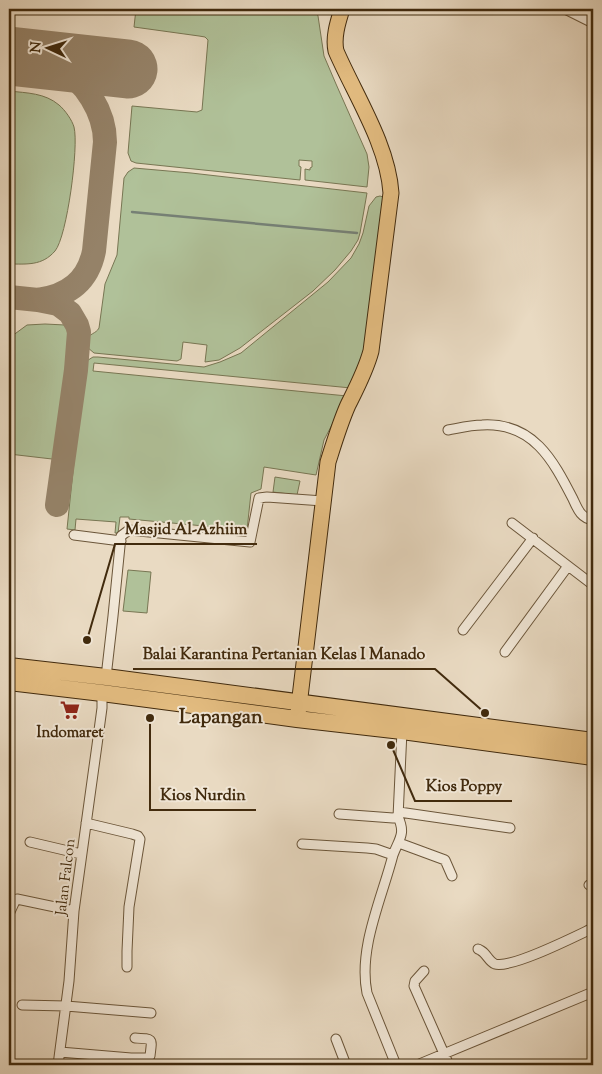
<svg xmlns="http://www.w3.org/2000/svg" width="602" height="1074" viewBox="0 0 602 1074" font-family="'Sorts Mill Goudy',serif">
<rect width="100%" height="100%" fill="#e9dac2"/>
<filter id="stains"><feTurbulence type="fractalNoise" baseFrequency=".004" numOctaves="4"/><feColorMatrix values="0 0 0 0 .2 0 0 0 0 .09 0 0 0 0 .02 0 0 0 .5 -.17"/></filter>
<radialGradient id="worn" r=".72"><stop offset=".6" stop-color="#630" stop-opacity="0"/><stop offset="1" stop-color="#630" stop-opacity=".3"/></radialGradient>
<path fill="#b0c199" stroke="#787653" d="M136 9H315L318 16 324 56 336 84 367 154 369 167 367 187 305 180V169L310 170V168L312 167V161L299 160V166L301 167 300 180 136 163 131 161 128 153 132 106 197 112 202 110 208 40 205 37 199 36 134 27Z
M9 91C27 93 45 93 59 105 65 110 72 120 74 127 79 146 67 237 55 251 42 266 27 264 9 264Z
M134 168 191 173 367 193 360 233 358 240 351 251 335 270 313 291 240 348 219 360 205 362 207 345 183 342 181 359 177 361 94 353 87 347 86 341C89 333 96 334 99 328L105 284 117 255 124 178 128 172Z
M380 196 383 197 384 199 366 349 351 388 94 363 93 371 347 396 324 440 316 475 264 467 261 489 251 493 247 530 129 519V517H120L118 533H115L116 522 76 519 75 530 67 529 83 376 85 362 93 357H98L204 367 220 362 241 353 328 282 351 258 359 244 363 233 369 206 376 197Z
M45 324 65 325 69 332 56 456 52 459 9 454V342L12 336 27 325Z
M275 477 300 481 297 495 273 492Z
M128 570 151 572 147 613 123 611Z"/>
<g fill="none" stroke-linecap="round" stroke-linejoin="round">
<path stroke="#768075" stroke-width="2.5" d="M132 212 357 233"/>
<path stroke="#958268" stroke-width="24" d="M20 58C33 60 46 62 58 67 85 79 105 113 105 142L94 251C88 281 68 296 38 300
M9 297 38 300 58 304 70 313 77 325 79 332 76 370 57 505"/>
<path stroke="#958268" stroke-width="59" d="M9 56 128 69"/>
<defs>
<path id="street" d="M565 9 593 23
M448 430C459 428 471 425 482 425 533 422 553 460 573 499 578 510 581 518 593 520
M512 523 593 585
M74 535 121 541
M463 630 533 538
M505 652 568 566
M106 677 113 616 121 536 129 530 250 542 259 498 267 497 323 501
M399 812 510 828
M339 814 393 818 398 817 402 731
M86 823 132 834 138 836 140 839 129 907 127 951V967
M30 842 81 854
M399 843 445 860 452 876
M302 844 367 848 376 849 393 855C382 898 358 948 367 993L396 1065
M393 855C399 839 406 834 398 817
M589 885 593 886
M9 914 15 901 17 899 74 911
M478 949C479 949 483 952 484 953 488 957 490 962 495 964 511 969 576 936 593 928
M424 971 415 981 414 986 449 1065
M22 1005 66 1006 151 1013
M336 1039 346 1065
M60 1052 131 1058H147L150 1056C152 1038 154 1039 135 1038
M58 1065 69 981 74 911 97 745 102 708V693
M417 1065 593 992"/>
<path id="primary" d="M298 714 328 462C334 443 340 423 348 405 357 387 366 370 371 351L391 193C388 145 355 95 336 51 333 37 338 22 342 9"/>
<path id="highway" d="M9 666 106 677 593 741
M9 682 102 693 297 719 402 731 593 757"/>
</defs>
<use href="#street" stroke="#6b563a" stroke-width="11"/>
<use href="#primary" stroke="#412a0d" stroke-width="17"/>
<use href="#highway" stroke="#412a0d" stroke-width="18"/>
<use href="#street" stroke="#f1e7d7" stroke-width="9"/>
<use href="#primary" stroke="#e4bd81" stroke-width="15"/>
<use href="#highway" stroke="#e4bd81" stroke-width="16"/>
</g>
<defs>
<symbol id="supermarket-bare" viewBox="-9 -9 18 18"><path d="M-6-5.5h2.5l.6 2H6L4.5 2H-2.5L-4.4-4H-6ZM-1.5 3.2a1.3 1.3 0 1 0 .1 0ZM3 3.2a1.3 1.3 0 1 0 .1 0Z" fill="#8f2418" stroke="#f1e7d7" stroke-width="2.5" paint-order="stroke"/></symbol>
</defs>
<g fill-rule="evenodd">
<use href="#supermarket-bare" x="56" y="696" width="28" height="28"/>
</g>
<g text-anchor="middle" stroke-width="4" stroke-linejoin="round" paint-order="stroke">
<g font-size="15" font-weight="bold" fill="#412a0d" stroke="#f1e7d7">
<text x="70" y="737">Indomaret</text>
</g>
<g font-size="15" fill="#412a0d" stroke="#f1e7d7">
<text transform="translate(65 877) rotate(-83)" y="5">Jalan Falcon</text>
</g>
<g font-size="20" font-weight="bold" fill="#412a0d" stroke="#f1e7d7">
<text x="221" y="723">Lapangan</text>
</g>
</g>
<path fill="none" stroke="#412a0d" stroke-width="2" d="M87 640L115 544H257M485 713L435 669H133M391 745L415 801H512M150 718L150 810H256"/>
<g fill="#412a0d" stroke="#f1e7d7" stroke-width="2">
<circle cx="87" cy="640" r="5"/>
<circle cx="485" cy="713" r="5"/>
<circle cx="391" cy="745" r="5"/>
<circle cx="150" cy="718" r="5"/>
</g>
<g font-size="16" text-anchor="middle" font-weight="bold" fill="#412a0d" stroke="#f1e7d7" stroke-width="4" stroke-linejoin="round" paint-order="stroke">
<text x="186" y="534">Masjid Al-Azhiim</text>
<text x="284" y="659">Balai Karantina Pertanian Kelas I Manado</text>
<text x="464" y="791">Kios Poppy</text>
<text x="203" y="800">Kios Nurdin</text>
</g>
<rect width="602" height="1074" fill="none" stroke="#e9dac2" stroke-width="30"/>
<rect x="10" y="10" width="582" height="1054" fill="none" stroke="#412a0d" stroke-width="2.5"/>
<rect x="15" y="15" width="572" height="1044" fill="none" stroke="#412a0d"/>
<g transform="translate(48 48) rotate(274)" stroke="#f1e7d7" stroke-width="4" paint-order="stroke">
<path d="M0-4L9 19L0 12L-9 19Z" fill="#412a0d"/>
<text y="-8" font-size="14" font-weight="bold" text-anchor="middle" fill="#412a0d">N</text>
</g>
<rect width="100%" height="100%" filter="url(#stains)"/>
<rect width="100%" height="100%" fill="url(#worn)"/>
</svg>
